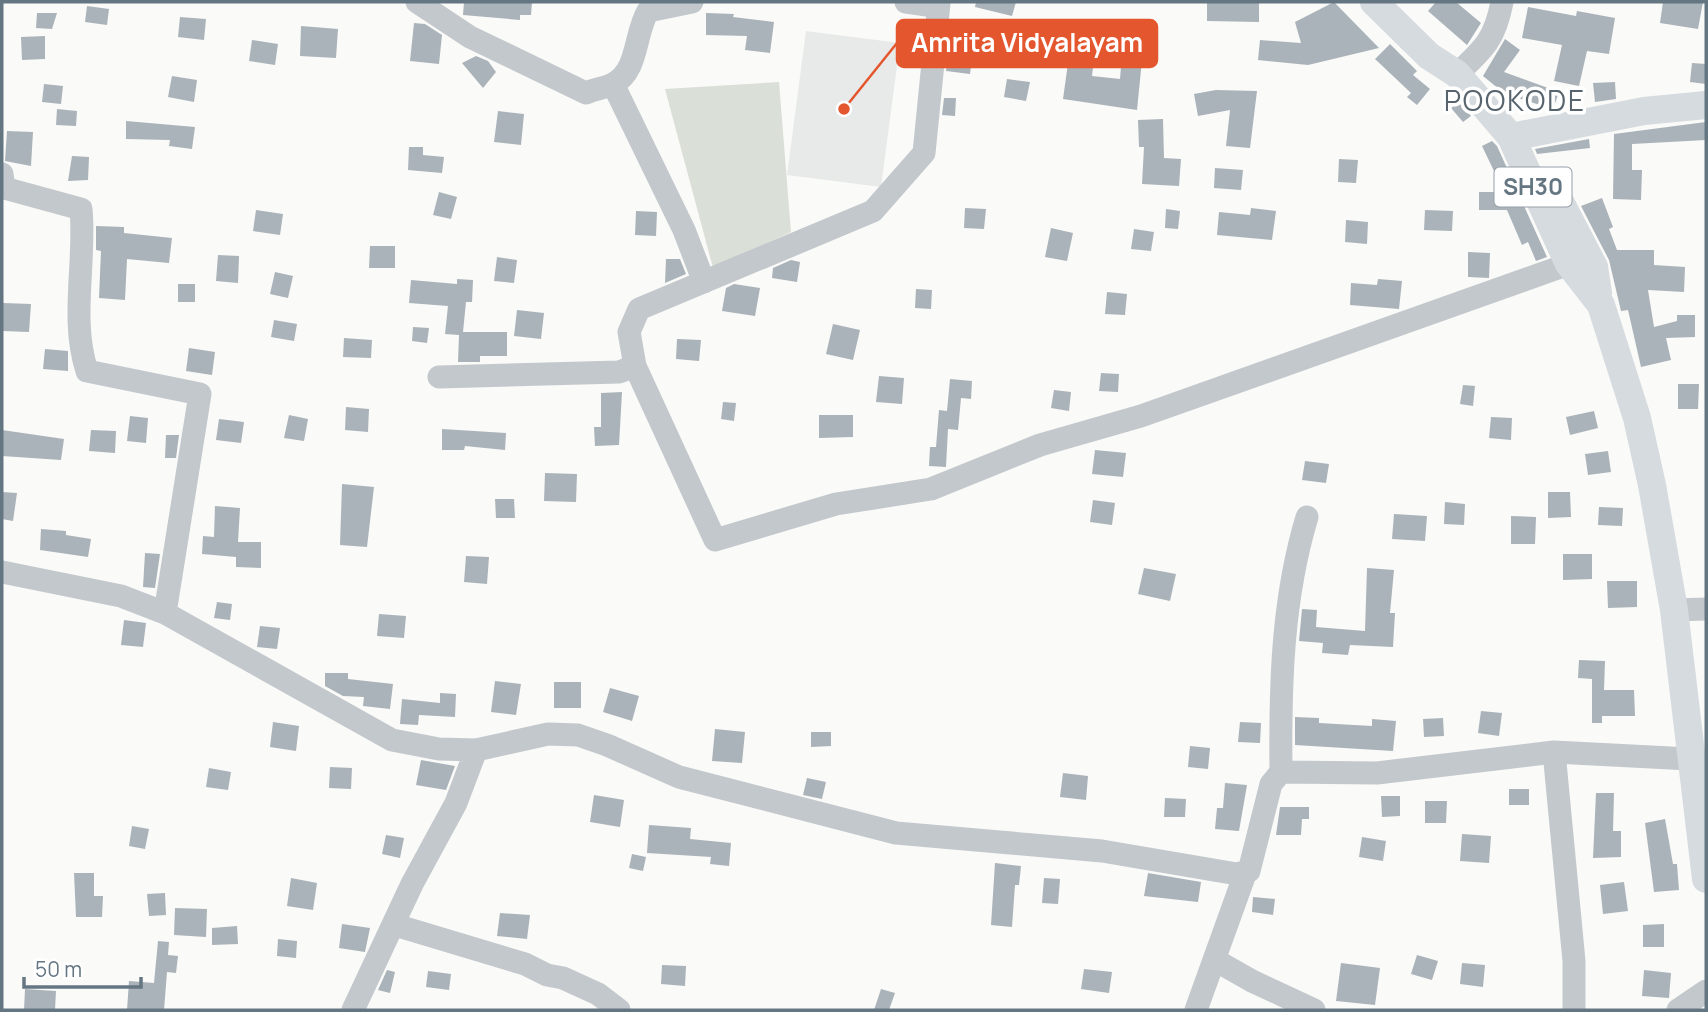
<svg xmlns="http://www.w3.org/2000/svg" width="1708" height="1012" viewBox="0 0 1708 1012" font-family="Manrope,sans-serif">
<rect width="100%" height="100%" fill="#fafaf8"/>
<path fill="#e8e9e9" d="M806 31 900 43 881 187 787 175Z"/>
<path fill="#dadfd7" d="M779 82 791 232 713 268 665 89Z"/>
<path fill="#aab3b9" d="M464 2H532L531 15H520V20L463 15Z
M976 2H1016L1012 16 975 7Z
M1207 2H1259V22L1207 21Z
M1334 2 1379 48 1308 65 1258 60 1260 40 1301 43 1295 22Z
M1436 2H1456L1481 23 1467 45 1428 11Z
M1663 2H1703L1698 29 1660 23Z
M87 6 109 9 107 25 85 22Z
M1528 7 1576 16 1577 11 1615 18 1609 54 1587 51 1579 86 1554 81 1562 45 1522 38Z
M37 13H57L52 29 36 28Z
M706 13 734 14 733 17 774 22 770 53 745 50 747 36 706 35Z
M180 17 206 19 204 40 178 37Z
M414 23 425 24 442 35 439 64 410 61Z
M301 26 338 29 336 58 300 56Z
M1124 29 1150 31 1148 60H1142L1137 110 1063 99 1069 56 1094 59 1092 76 1120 79Z
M45 36V59L22 60 21 37Z
M950 39 974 43 970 74 946 71Z
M1505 39 1520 50 1504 72 1559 92 1553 109 1505 94 1483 76Z
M252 40 278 44 275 65 249 61Z
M1390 44 1417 71 1413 75 1430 89 1417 105 1407 97 1411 93 1375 59Z
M476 56 488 61 496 72 483 88 462 63Z
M1692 63 1706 64V84L1690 82Z
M172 76 197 80 194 102 168 97Z
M1007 79 1030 82 1026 101 1004 97Z
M1615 82 1616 99 1595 102 1593 83Z
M44 84 63 86 61 104 42 102Z
M1216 90 1257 91 1250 148 1226 146 1230 110 1198 116 1194 94Z
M944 98H956L955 116 942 115Z
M1459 102 1471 116 1463 122 1451 108Z
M57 109 77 111 76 126 56 125Z
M498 111 524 114 521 145 494 142Z
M1163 119 1164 158 1181 159 1179 186 1142 184 1144 147H1139L1138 120Z
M126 121 195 127 192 149 169 146 170 140 126 139Z
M1706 122V140L1632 144V170H1642L1641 200 1613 199 1614 134Z
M7 131 33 132 31 166 5 161Z
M1589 139 1590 148 1537 154 1535 149Z
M1492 141 1497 146 1547 257 1536 261 1528 242 1522 245 1507 210H1479V192H1504L1482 146Z
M409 147H423V155L444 157 442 173 408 170Z
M72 156 89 157 88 180 68 181Z
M1339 159 1358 160 1356 183 1338 182Z
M1215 168 1243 170 1241 190 1214 188Z
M439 192 457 197 451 219 433 215Z
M1602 198 1613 227 1609 229 1617 250H1654V265L1685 267 1684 292 1648 290 1654 327 1677 321V315H1695V337L1666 338 1671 360 1641 367 1628 310 1621 311 1609 260 1581 206Z
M965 208 986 209 984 229 964 228Z
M1251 208 1276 211 1272 240 1217 235 1219 212 1250 215Z
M1166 209 1180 211 1178 229 1165 228Z
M256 210 283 214 280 235 253 231Z
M1425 210 1453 211 1452 231 1424 230Z
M636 211 657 212 656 236 635 235Z
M1346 220 1368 222 1367 244 1345 242Z
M96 226 124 227V233L172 238 169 263 127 259 125 300 99 298 101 251 96 250Z
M1051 228 1073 233 1067 261 1045 257Z
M1134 229 1154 232 1151 251 1131 249Z
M370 246H395V268H369Z
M1468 252 1490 253 1489 278 1468 277Z
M218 255 239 256 238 283 216 281Z
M497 257 517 260 514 283 494 281Z
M666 259H680L686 274 665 283Z
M791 260 800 262 797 282 772 278 773 268Z
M275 272 293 276 288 298 270 294Z
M457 279 473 280 472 302H466L463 332H507V356H480V362H458L459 335 445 334 448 306 409 303 411 280 457 284Z
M1378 279 1402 281 1399 309 1350 305 1351 283 1377 285Z
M178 284H195V302H178Z
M734 284 760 288 755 316 722 311 726 288Z
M916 289 932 290 931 309 915 308Z
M1107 292 1127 294 1125 315 1105 314Z
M3 303 31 304 29 332 2 331Z
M517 310 544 313 541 339 514 336Z
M274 320 297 324 294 341 271 337Z
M833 324 860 330 853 360 826 354Z
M413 327 429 328 427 343 412 341Z
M344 338 372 340 371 358 343 357Z
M677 339 701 340 699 361 676 359Z
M189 348 215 352 212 375 186 371Z
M45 349 68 351V371L43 369Z
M1101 373 1119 374 1118 392 1099 391Z
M879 376 904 378 902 404 876 402Z
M950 379 972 381 971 399 961 398 958 430 948 429 946 467 929 466 930 447H936L939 410 947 411Z
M1678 384H1699L1698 409H1678Z
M1463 385 1475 386 1473 406 1460 404Z
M1054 390 1071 392 1069 411 1051 408Z
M622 392 619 445 595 446 594 427H601V393Z
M723 402 736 403 734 421 721 419Z
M346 407 369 409 368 432 345 430Z
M1594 411 1598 428 1570 435 1566 417Z
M289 415 308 419 304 441 284 438Z
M819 415H853V437L819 438Z
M130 416 148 418 146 443 127 441Z
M1491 417 1512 418 1511 440 1489 438Z
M219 419 244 422 241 443 216 440Z
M442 429 506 433 505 450 465 446 464 450H442Z
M2 430 64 439 61 460 2 456Z
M91 430 116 431 115 453 89 451Z
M166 435H179L176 458H165Z
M1095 450 1126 453 1123 477 1092 474Z
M1608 451 1611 472 1588 475 1585 454Z
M1305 461 1329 464 1326 483 1302 480Z
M545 473 577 474 576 502 544 501Z
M342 484 374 487 367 547 340 545Z
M2 492 17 493 13 521 2 519Z
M1548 492H1570L1571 517 1548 518Z
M495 499H514L515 518H496Z
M1093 500 1115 503 1112 525 1090 522Z
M1445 502 1465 504 1464 525 1444 524Z
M215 506 240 508 238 542H261V568L236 567V557L202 554 203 536 214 537Z
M1599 507 1623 508 1622 526 1598 525Z
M1394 514 1427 516 1425 541 1392 539Z
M1511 516 1536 517 1535 544H1511Z
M41 529 66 531V535L91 539 88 557 40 550Z
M145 553 160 554 155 588 143 587Z
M1563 554H1592V579L1563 580Z
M466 556 489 557 487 584 464 582Z
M1144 568 1176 574 1170 601 1138 594Z
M1367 568 1394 570 1390 613H1395L1393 647 1350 645 1348 655 1322 653 1323 643 1299 641 1302 609 1317 610 1316 627 1365 631Z
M1607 581H1637V607L1608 608Z
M217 602 232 604 230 620 214 618Z
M379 614 406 616 404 638 377 636Z
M124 620 146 623 143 647 121 645Z
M260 626 280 628 277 649 257 647Z
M1579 660 1605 661 1604 690H1634L1635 716H1602V723H1592V679L1578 678Z
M325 673H348V679L393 684 390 709 363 706 364 697 343 696 325 686Z
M495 681 521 684 516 715 491 712Z
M554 682H581V708H554Z
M610 688 639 696 632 721 603 712Z
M440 693 456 694 455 717 419 715 418 725 400 724 402 699 440 703Z
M1481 711 1502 713 1499 736 1478 733Z
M1295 717 1319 718V723L1372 726V719L1396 721 1393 751 1295 745Z
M1443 718 1444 736 1424 737 1423 719Z
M273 722 299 726 296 751 270 747Z
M1240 722 1261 723 1260 743 1238 742Z
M715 729 745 732 742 763 712 761Z
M811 732H831V746L811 747Z
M1190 746 1210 748 1208 769 1188 767Z
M421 760 455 766 446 790 416 785Z
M330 767 352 768 351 789 329 788Z
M209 768 231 772 228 790 206 787Z
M1063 773 1088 776 1086 800 1060 797Z
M807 778 826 782 822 799 803 795Z
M1225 783 1247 785 1239 831 1215 829 1217 808H1223Z
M1509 789H1529V805H1509Z
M1596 793H1614L1613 831H1621V857L1593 858Z
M594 795 624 800 620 827 590 822Z
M1381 796H1400V816L1382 817Z
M1165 798 1186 799 1185 817H1164Z
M1425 801H1447L1446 823H1425Z
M1280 807H1309V819H1302L1301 835H1276Z
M1665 819 1673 864H1677L1679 890 1654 892 1645 823Z
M649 825 691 828 690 839 731 843 729 866 710 864 711 857 647 853Z
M132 826 149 829 145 849 129 846Z
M1462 834 1491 836 1489 863 1460 861Z
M386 835 404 838 400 858 382 854Z
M1362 837 1386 841 1383 861 1359 857Z
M632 854 646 857 643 871 629 868Z
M995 863 1021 866 1019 885H1015L1012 927 991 925Z
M74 873H94V896H103L102 917H76Z
M1148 873 1201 882 1198 902 1144 896Z
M291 878 317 883 313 910 287 906Z
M1044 878 1060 879 1058 904 1042 903Z
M1624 882 1628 911 1603 914 1600 885Z
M165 893 166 915 149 916 147 894Z
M1253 897 1275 899 1273 915 1252 912Z
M175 908 207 909 206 937 174 935Z
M500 913 530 915 527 939 497 936Z
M342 924 370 928 365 952 339 948Z
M1664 924V947H1643V925Z
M237 926 238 944 212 945V928Z
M278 939 297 941 296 958 277 956Z
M158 941 169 942 168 955 178 956 176 973 167 972 164 1010H127L129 981 154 983Z
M1417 955 1438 961 1432 980 1411 974Z
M1341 963 1380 968 1375 1005 1336 1001Z
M1462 963 1485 965 1483 987 1460 984Z
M662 965 686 966 685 986 661 984Z
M1084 969 1112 972 1109 993 1081 989Z
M387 970 395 972 390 993 378 990Z
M1644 970 1671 973 1669 998 1642 996Z
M428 971 451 974 449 990 426 987Z
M25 989 56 991 55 1010H24Z
M881 989 895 993 889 1010H874Z"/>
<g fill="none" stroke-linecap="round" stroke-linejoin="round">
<path stroke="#c3c8cc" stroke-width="23" d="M417 2 470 37 586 93C595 89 605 88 613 84 639 71 634 34 648 11L692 2
M906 2 927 5 939 2
M939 3 924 153 873 211 639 309 629 332 635 366 715 540 836 504 931 489 1040 445 1141 416 1569 264
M1457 74C1484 49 1495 39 1502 2
M613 84 684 230 704 282
M2 174 4 188 81 209C86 261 70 320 87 371L200 394 165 613
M439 377 619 372 635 366
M2 572 121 596 165 613 392 740 439 749 476 750 548 734 578 735 607 745 679 777 896 833 1102 851 1237 874 1249 871 1271 784 1281 772 1377 773 1554 752 1690 759
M1674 610 1706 609
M1554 752 1574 961V1010
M1281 772C1280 686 1282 600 1307 517
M395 925 525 964 547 975 563 978 598 994 619 1010
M1215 960 1252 981 1314 1010
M353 1010 412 884 456 803 476 750
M1196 1010 1245 874
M1678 1010 1706 991"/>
<path stroke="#d6dbdf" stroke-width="28" d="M1374 2 1429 56 1457 74 1511 137 1569 264 1601 305 1637 418 1652 485 1674 610 1706 879
M1511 137 1644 111 1706 105
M1557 196 1594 267 1598 293"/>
</g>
<g text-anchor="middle" stroke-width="7" stroke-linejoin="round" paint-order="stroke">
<rect fill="#fff" stroke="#939fa8" stroke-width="2" x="1494.5" y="167.5" width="77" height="39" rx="5"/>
<g font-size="23" font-weight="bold" fill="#657683">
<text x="1533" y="195">SH30</text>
</g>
<g font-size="28" letter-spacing="2" fill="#57646e" stroke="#fff">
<text x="1515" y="111">POOKODE</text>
</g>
</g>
<path fill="none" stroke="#e4572e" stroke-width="2.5" d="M844 109L897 43"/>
<circle fill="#e4572e" stroke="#fff" stroke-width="2.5" cx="844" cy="109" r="7"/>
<rect fill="#e4572e" stroke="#e4572e" stroke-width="2.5" x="897" y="20" width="260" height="47" rx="7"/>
<g font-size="26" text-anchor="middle" font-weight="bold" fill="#fff">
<text x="1027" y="52">Amrita Vidyalayam</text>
</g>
<rect width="1708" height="1012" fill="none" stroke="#657683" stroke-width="7"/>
<path d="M24 977v10h117v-10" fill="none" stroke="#657683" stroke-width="3.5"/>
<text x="35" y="977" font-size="21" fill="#657683" stroke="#ffffff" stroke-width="5" paint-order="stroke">50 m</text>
</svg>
